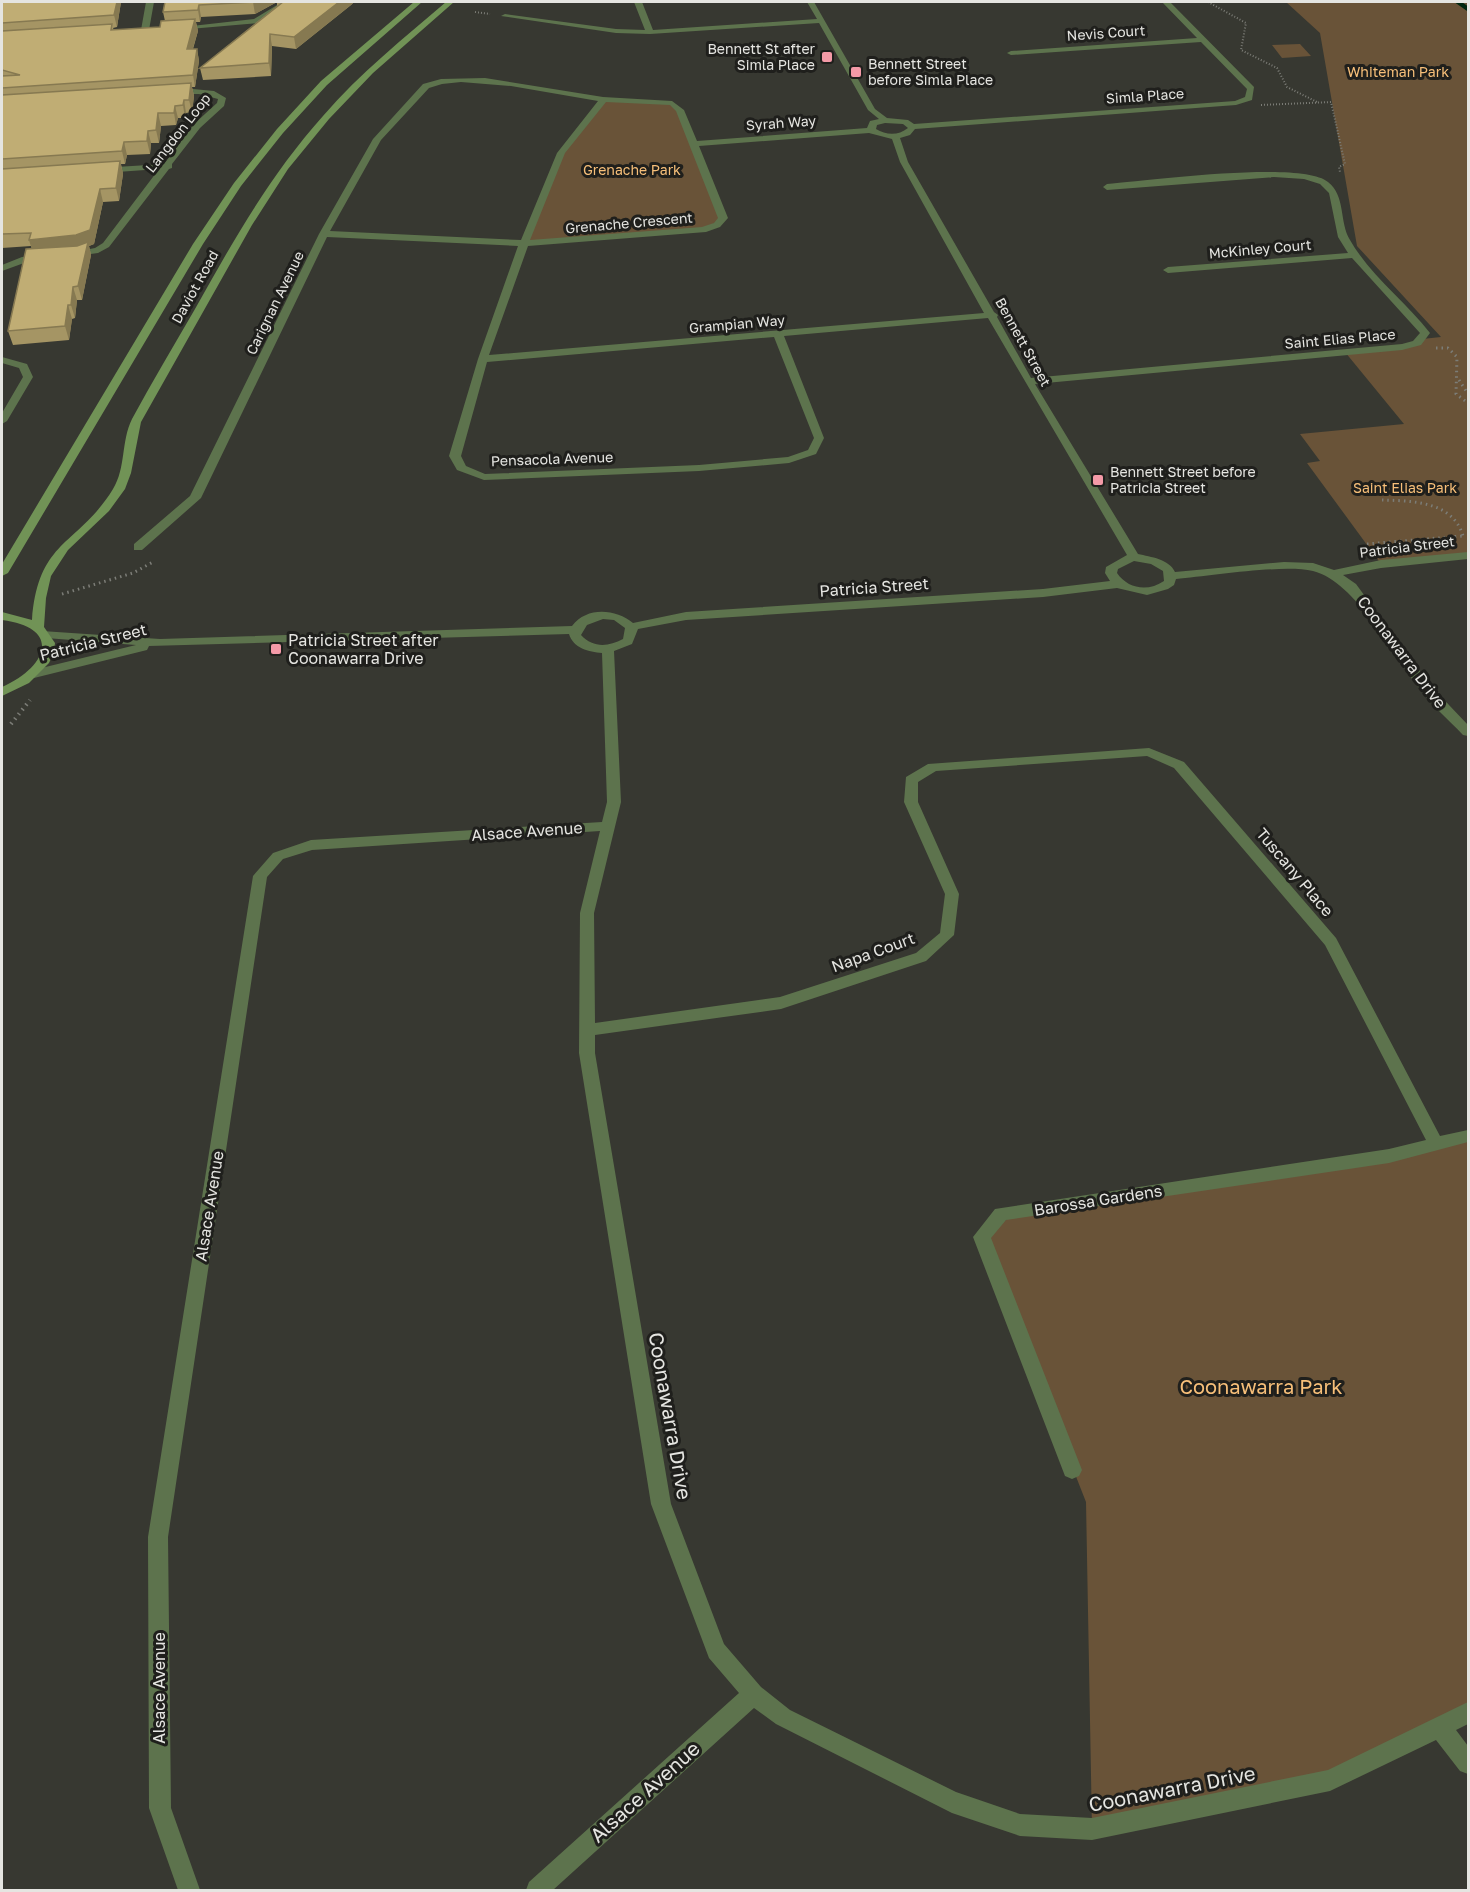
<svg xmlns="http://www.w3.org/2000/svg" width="1470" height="1892" viewBox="0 0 1470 1892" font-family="'Golos Text',sans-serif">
<rect width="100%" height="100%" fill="#373831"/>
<path fill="#695338" d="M1286 2H1468V555L1381 564 1307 463 1320 461 1300 434 1404 424 1345 352 1402 347 1422 339 1441 337 1357 246 1320 33Z
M1300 44 1311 56 1282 58 1272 45Z
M604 99 672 103 680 110 723 218 703 230 524 242 561 153Z
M1468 1136V1713L1330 1780 1092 1829 1086 1502 982 1237 1010 1217Z"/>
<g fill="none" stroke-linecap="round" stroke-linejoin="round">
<path stroke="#00260f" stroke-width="4.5" d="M1458 2 1468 9"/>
<path stroke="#7c7d77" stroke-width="2" stroke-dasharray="1 2" stroke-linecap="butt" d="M1208 2 1246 23 1241 50 1277 68 1287 87 1317 102
M475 12 490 14
M1261 105 1331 102 1345 164 1339 167 1340 172"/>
<path stroke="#7c7d77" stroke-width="3" stroke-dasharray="1.5 4" stroke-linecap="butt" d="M1436 348H1448L1457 357 1456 394 1468 403
M1459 380 1468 394
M1382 500C1412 501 1453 501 1463 536
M1367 544 1462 536
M62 594 133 573 153 562"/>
<path stroke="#7c7d77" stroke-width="4" stroke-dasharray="1.5 4.5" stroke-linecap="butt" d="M11 724 30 700"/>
<path fill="#5d734d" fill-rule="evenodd" d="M146 2H154L149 30 145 32 141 30Z
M282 2H290L259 23 178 30 174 28 254 19Z
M634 2H642L653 30 817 19 807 2H814L875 109 887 118 908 120 914 124 1235 101 1245 97 1247 89 1201 42 1011 55 1007 53 1011 51 1197 38 1162 2H1170L1254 87 1252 100 1236 105 915 129 910 135 900 138 908 162 994 312 998 315 997 317 1031 378 1402 344 1413 341 1420 333 1352 258 1168 273 1163 270 1168 267 1348 253 1338 237 1329 193 1320 184 1304 179 1274 177 1107 190 1103 187 1107 184C1148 181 1301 160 1328 182 1346 196 1339 222 1350 240 1370 275 1405 301 1430 333L1421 345 1402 350 1035 384 1138 554C1151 557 1169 559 1175 572L1284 562 1313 563 1334 570 1381 560 1468 552V559L1381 568 1343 575 1356 584 1430 685 1468 725V736L1463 735C1449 720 1431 705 1419 688 1392 654 1356 582 1313 571 1283 564 1210 576 1176 579L1174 585 1168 589 1147 595 1117 588 1043 597 686 620 638 629 632 644 614 651 621 802 594 913 595 1023 780 997 916 953 940 933 945 894 904 802 906 777 928 764 1149 748 1184 762 1336 938 1440 1136 1468 1130V1142L1389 1163 1006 1220 991 1238 1082 1470 1079 1476 1072 1479 1065 1476 973 1237 995 1209 1389 1149 1426 1140 1325 945 1174 768 1147 756 936 771 918 782V802L959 894 954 935 926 961 781 1009 595 1035V1053L671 1504 724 1644 761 1687 790 1710 956 1792 1020 1814 1092 1818 1328 1770 1468 1702V1724L1456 1730 1468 1746V1774L1460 1771 1436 1740 1330 1791 1092 1840 1020 1836 952 1813 776 1724 754 1708 553 1890H526L529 1882 739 1693 709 1658 651 1504 579 1053 580 913 600 831 312 850 283 859 267 877 168 1537 171 1808 200 1890H178L149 1808 148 1537 253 876 273 853 311 840 602 822 607 802 602 653C589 652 573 648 569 634L149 646 147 650 34 678 28 674 29 671 136 645 46 638 42 637V631L160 639 572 626C587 606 616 609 633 623L686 612 1043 589 1110 581 1105 573 1106 567 1127 555 988 318 784 336 824 438 816 454 789 463 699 471 484 480 457 470 449 456 478 359 518 246 327 237 201 498 142 550H134V544L190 496 319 234 373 139 423 84 441 79 485 78 603 97 672 101 684 110 697 141 867 128 870 121 879 119 868 110 819 23 650 34 616 33 501 16 505 14 616 29 645 30ZM461 82 511 86 598 101 557 153 521 240 330 231 381 140 429 88 442 84ZM606 102 670 105 676 111 718 218 714 223 702 227 530 240 565 153ZM885 123 903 124 908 128C898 136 886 135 876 129L877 125ZM869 133 892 139 900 162 984 313 489 355 528 246 706 232 720 227 728 218 699 146ZM774 337 814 438 808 450 788 457 699 465 485 474 466 466 461 456 487 362ZM1134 561 1151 564 1163 571 1164 581C1148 592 1128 589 1117 573L1118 569ZM603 619 614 620 625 628 623 639C608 647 593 648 581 635L587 625Z
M193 89 214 91 226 98 224 106 200 128 172 164V168L169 169 109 247 98 253 69 257V253L95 248 103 243 159 169 103 173 99 170 100 168 164 164 194 124 217 103 218 99 199 94H175L171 92Z
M45 255 50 258 48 260 24 263 2 271V265L22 257Z
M2 357 27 364 33 377 7 421 2 424V413L23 377 19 368 2 363Z"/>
<path fill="#719356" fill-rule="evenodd" d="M414 2H422L327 85 283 133 241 186 203 244 8 573 2 576V564L193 244 234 183 277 129 321 81Z
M446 2H454L373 73 329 119 288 169 252 225 141 422 131 473 125 489 109 511 68 550 51 576 46 598 44 627 55 643 54 652 49 663 29 683 2 696V687C46 668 64 628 2 620V612L32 620C38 539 78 546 113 489 126 468 121 441 132 419 152 382 174 345 195 309 233 241 271 174 323 116 360 73 404 38 446 2Z"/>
</g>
<path fill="#a59564" d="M2 2H121L117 27 113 28 114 30 160 27 165 21 163 12 165 2H354L351 5 296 49 272 46 271 76 203 80 200 68 277 6V2L255 14 201 17 200 22H196L198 31 193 49H197L199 61 195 87H192L194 96 192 112 186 113 185 118H178L176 125 161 126 159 143H151L150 154 127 155 125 164H121L123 174 119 201 103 202 94 244 89 246 91 255 82 300H77L75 318 72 319 69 340 13 345 8 331 32 249 31 246 2 248Z"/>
<path fill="#867951" d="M117 2H121L117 27 114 15Z
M253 2H277L255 14Z
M339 2H354L351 5 296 49 294 37Z
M199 5 201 17 200 22 198 10Z
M195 19 198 31 189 61 187 49Z
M270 34 272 46 271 76 269 63Z
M197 49 199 61 195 87 193 75Z
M191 83 194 96 192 112 189 100Z
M184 100 186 113 185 118 183 105Z
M175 106 178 118 176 125 174 113Z
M158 113 161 126 159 143 156 130Z
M148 131 151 143 150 154 147 141Z
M124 142 127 155 125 164 122 151Z
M120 161 123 174 119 201 116 188Z
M100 189 103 202 94 244 89 246 91 255 82 300 78 286 33 253 29 240Z
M73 287 77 300 75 318 71 305Z
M68 305 72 319 69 340 65 326Z"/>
<path fill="#c0ad74" stroke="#867951" stroke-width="1.5" d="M2 2H117L114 15 2 23Z
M165 2H254L199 5 198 10 163 12Z
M283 2H339L294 37 270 34 269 63 200 68Z
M195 19 187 49H197L193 75 2 88V76L20 75 2 70V31L112 24 111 30 160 27 161 21Z
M191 83 189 100H184L183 105 175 106 174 113H158L156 130 148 131 147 141 124 142 122 151 2 159V95Z
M120 161 116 188 100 189 90 230 76 235 29 240 31 233 2 234V169Z
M88 242 78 286 73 287 71 305H68L65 326 8 331 26 249 77 246Z"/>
<g fill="#f49aa7" stroke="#1f1f1c" stroke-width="2">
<rect x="821" y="51" width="12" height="12" rx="3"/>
<rect x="850" y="66" width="12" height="12" rx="3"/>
<rect x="1092" y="474" width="12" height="12" rx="3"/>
<rect x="270" y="643" width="12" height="12" rx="3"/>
</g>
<g text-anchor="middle" stroke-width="6" stroke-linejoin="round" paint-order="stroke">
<g font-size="14" fill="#e5e5e1" stroke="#1f1f1c">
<text transform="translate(1106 33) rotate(-4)" y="5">Nevis Court</text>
<text transform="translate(1145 96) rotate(-4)" y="5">Simla Place</text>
<text transform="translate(781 123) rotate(-4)" y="5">Syrah Way</text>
<text transform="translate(178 133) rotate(-52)" y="5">Langdon Loop</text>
<text transform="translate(629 223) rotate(-5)" y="5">Grenache Crescent</text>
<text transform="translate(1260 249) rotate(-5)" y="5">McKinley Court</text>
<text transform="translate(195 287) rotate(-61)" y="5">Daviot Road</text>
<text transform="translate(275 303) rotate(-64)" y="5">Carignan Avenue</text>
<text transform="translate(737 324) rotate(-5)" y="5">Grampian Way</text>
<text transform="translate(1340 339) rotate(-5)" y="5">Saint Elias Place</text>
<text transform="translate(1023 342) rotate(61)" y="5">Bennett Street</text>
<text transform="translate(552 459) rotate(-2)" y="5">Pensacola Avenue</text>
<text transform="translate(1407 547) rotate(-7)" y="5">Patricia Street</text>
</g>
<g font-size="14" fill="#e5e5e1" stroke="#1f1f1c" text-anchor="start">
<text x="815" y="54" text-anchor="end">Bennett St after<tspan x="815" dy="16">Simla Place</tspan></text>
<text x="868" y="69">Bennett Street<tspan x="868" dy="16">before Simla Place</tspan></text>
<text x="1110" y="477">Bennett Street before<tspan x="1110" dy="16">Patricia Street</tspan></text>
</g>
<g font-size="14" fill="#f7bf79" stroke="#1f1f1c">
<text x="1398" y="77">Whiteman Park</text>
<text x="632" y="175">Grenache Park</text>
<text x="1405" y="493">Saint Elias Park</text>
</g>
<g font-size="16" fill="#e5e5e1" stroke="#1f1f1c">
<text transform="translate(874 587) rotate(-4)" y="6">Patricia Street</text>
<text transform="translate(93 642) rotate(-14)" y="6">Patricia Street</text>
<text transform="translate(1402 652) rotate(53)" y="6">Coonawarra Drive</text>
<text transform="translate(527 831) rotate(-4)" y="6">Alsace Avenue</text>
<text transform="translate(1295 872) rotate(50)" y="6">Tuscany Place</text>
<text transform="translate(873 952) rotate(-20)" y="6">Napa Court</text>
<text transform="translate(1098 1200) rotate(-9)" y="6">Barossa Gardens</text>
<text transform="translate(209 1206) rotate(-81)" y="6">Alsace Avenue</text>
<text transform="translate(159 1688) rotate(-90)" y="6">Alsace Avenue</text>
</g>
<g font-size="16" fill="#e5e5e1" stroke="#1f1f1c" text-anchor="start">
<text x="288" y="646">Patricia Street after<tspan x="288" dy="18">Coonawarra Drive</tspan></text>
</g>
<g font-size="20" fill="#f7bf79" stroke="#1f1f1c">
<text x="1261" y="1394">Coonawarra Park</text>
</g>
<g font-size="20" fill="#e5e5e1" stroke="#1f1f1c">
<text transform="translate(670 1416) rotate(80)" y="7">Coonawarra Drive</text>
<text transform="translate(1172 1789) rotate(-11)" y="7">Coonawarra Drive</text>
<text transform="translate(645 1792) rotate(-42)" y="7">Alsace Avenue</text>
</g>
</g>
<rect width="1470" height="1892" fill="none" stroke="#e5e5e1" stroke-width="6"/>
</svg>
